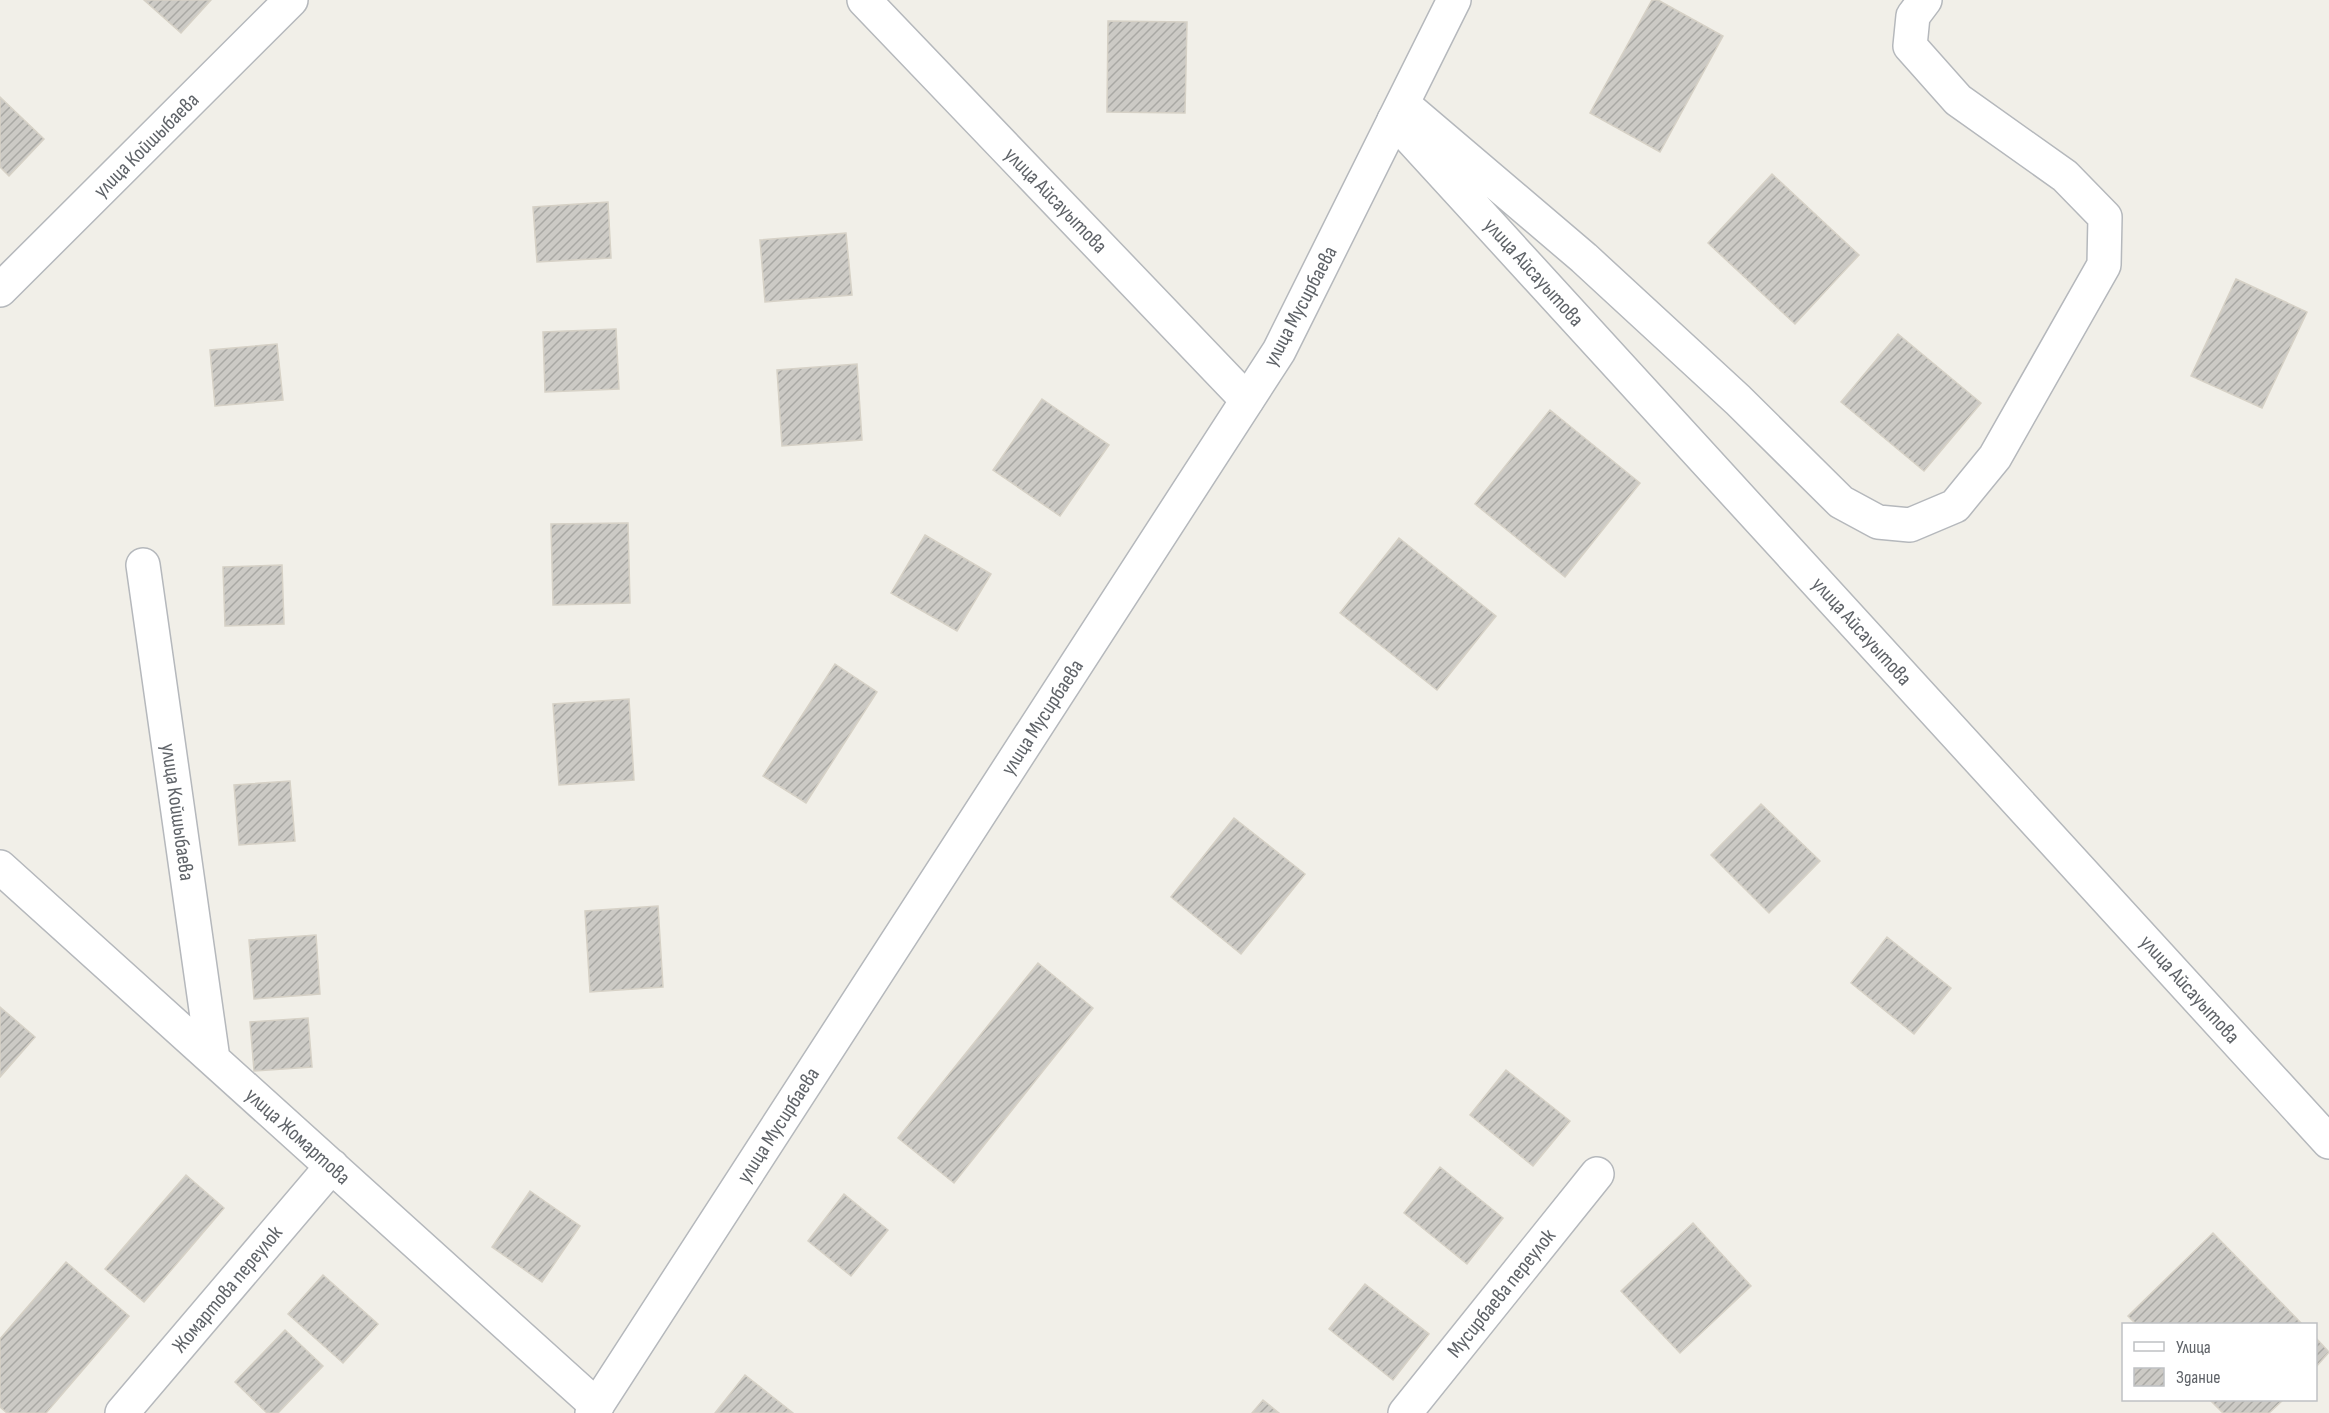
<svg xmlns="http://www.w3.org/2000/svg" width="2329" height="1413" viewBox="0 0 2329 1413" font-family="'Sofia Sans Condensed',sans-serif">
<defs>
<pattern id="building-hatch" width="6" height="6" patternUnits="userSpaceOnUse" patternTransform="scale(1.5)"><rect width="6" height="6" fill="#cccac5"/><path d="M-1 1l2-2M0 6l6-6M5 7l2-2" fill="none" stroke="#a9a8a4"/></pattern>
</defs>
<rect width="100%" height="100%" fill="#f1efe8"/>
<path fill="url(#building-hatch)" stroke="#d6d1c6" stroke-width="1.5" d="M144 0H211L181 33Z
M1652 0H1658L1723 36 1660 152 1590 113Z
M1108 21 1187 22 1185 113 1107 112Z
M0 97 44 139 9 176 0 167Z
M1772 174 1859 255 1795 324 1708 243Z
M608 202 611 258 537 262 533 207Z
M846 233 852 295 765 302 760 240Z
M2236 279 2307 312 2262 408 2191 376Z
M616 329 619 389 545 392 543 332Z
M1898 334 1981 403 1924 471 1841 402Z
M277 344 283 400 215 406 210 350Z
M857 364 862 440 782 446 777 370Z
M1042 399 1109 445 1060 516 993 470Z
M1550 410 1640 483 1565 577 1475 504Z
M628 523 630 603 553 605 551 524Z
M925 535 991 574 957 631 891 593Z
M1399 538 1496 616 1437 690 1340 613Z
M282 565 284 624 225 626 223 567Z
M835 664 877 692 806 803 763 776Z
M629 699 634 780 559 785 553 704Z
M290 781 295 841 239 845 234 785Z
M1761 804 1820 861 1769 913 1711 855Z
M1234 818 1305 874 1241 954 1171 897Z
M658 906 663 987 590 992 585 911Z
M316 935 320 994 254 999 249 940Z
M1887 937 1951 988 1914 1034 1851 983Z
M1038 963 1093 1008 954 1183 898 1138Z
M0 1007 35 1037 0 1077Z
M308 1018 312 1067 254 1071 250 1022Z
M1506 1070 1570 1121 1533 1166 1470 1115Z
M1440 1167 1503 1218 1467 1264 1404 1213Z
M186 1175 224 1208 144 1302 105 1269Z
M530 1191 580 1226 542 1282 492 1247Z
M844 1194 888 1230 851 1276 808 1241Z
M1693 1223 1751 1286 1680 1353 1621 1291Z
M2213 1233 2302 1324H2136L2128 1316Z
M66 1262 129 1316 46 1413H7L0 1407V1339Z
M323 1275 378 1324 343 1363 288 1314Z
M1365 1284 1429 1334 1393 1380 1329 1329Z
M285 1330 323 1366 278 1413H267L235 1382Z
M2316 1338 2329 1352 2316 1367Z
M745 1375 793 1413H715Z
M1263 1400 1279 1413H1252Z
M2210 1400H2283L2269 1413H2223Z"/>
<g fill="none" stroke-linecap="round" stroke-linejoin="round">
<defs>
<path id="minor" d="M864 0 1247 400
M1403 104 1584 258 1738 400 1841 502 1878 522 1910 525 1955 506 1995 457 2104 265 2105 217 2065 176 1958 100 1910 46 1913 16 1925 0
M1394 120 2329 1142
M0 290 291 0
M143 565 213 1059
M0 867 597 1406
M122 1413 332 1166
M1405 1413 1597 1174"/>
<path id="tertiary" d="M592 1413 1279 351 1454 0"/>
</defs>
<use href="#minor" stroke="#b5b8bc" stroke-width="36"/>
<use href="#tertiary" stroke="#b5b8bc" stroke-width="36"/>
<use href="#minor" stroke="#fff" stroke-width="33"/>
<use href="#tertiary" stroke="#fff" stroke-width="33"/>
</g>
<g text-anchor="middle" stroke-width="6" stroke-linejoin="round" paint-order="stroke">
<g font-size="21" fill="#5f6368" stroke="#fff">
<text transform="translate(146 145) rotate(-45)" y="7">улица Койшыбаева</text>
<text transform="translate(1056 200) rotate(46)" y="7">улица Айсауытова</text>
<text transform="translate(1534 272) rotate(48)" y="7">улица Айсауытова</text>
<text transform="translate(1300 306) rotate(-62)" y="7">улица Мусирбаева</text>
<text transform="translate(1862 631) rotate(48)" y="7">улица Айсауытова</text>
<text transform="translate(1042 717) rotate(-57)" y="7">улица Мусирбаева</text>
<text transform="translate(178 812) rotate(82)" y="7">улица Койшыбаева</text>
<text transform="translate(2190 989) rotate(48)" y="7">улица Айсауытова</text>
<text transform="translate(778 1125) rotate(-57)" y="7">улица Мусирбаева</text>
<text transform="translate(298 1136) rotate(42)" y="7">улица Жомартова</text>
<text transform="translate(227 1289) rotate(-50)" y="7">Жомартова переулок</text>
<text transform="translate(1501 1293) rotate(-51)" y="7">Мусирбаева переулок</text>
</g>
</g>
<rect x="2122" y="1323" width="195" height="78" fill="#ffffff" stroke="#bfc1c3" stroke-width="1.5"/>
<rect x="2134" y="1342" width="30" height="9" fill="#ffffff" stroke="#bfc1c3" stroke-width="1.5"/>
<text x="2176" y="1353" font-size="18" fill="#5f6368">Улица</text>
<rect x="2134" y="1368" width="30" height="18" fill="url(#building-hatch)" stroke="#bfc1c3" stroke-width="1.5"/>
<text x="2176" y="1383" font-size="18" fill="#5f6368">Здание</text>
</svg>
